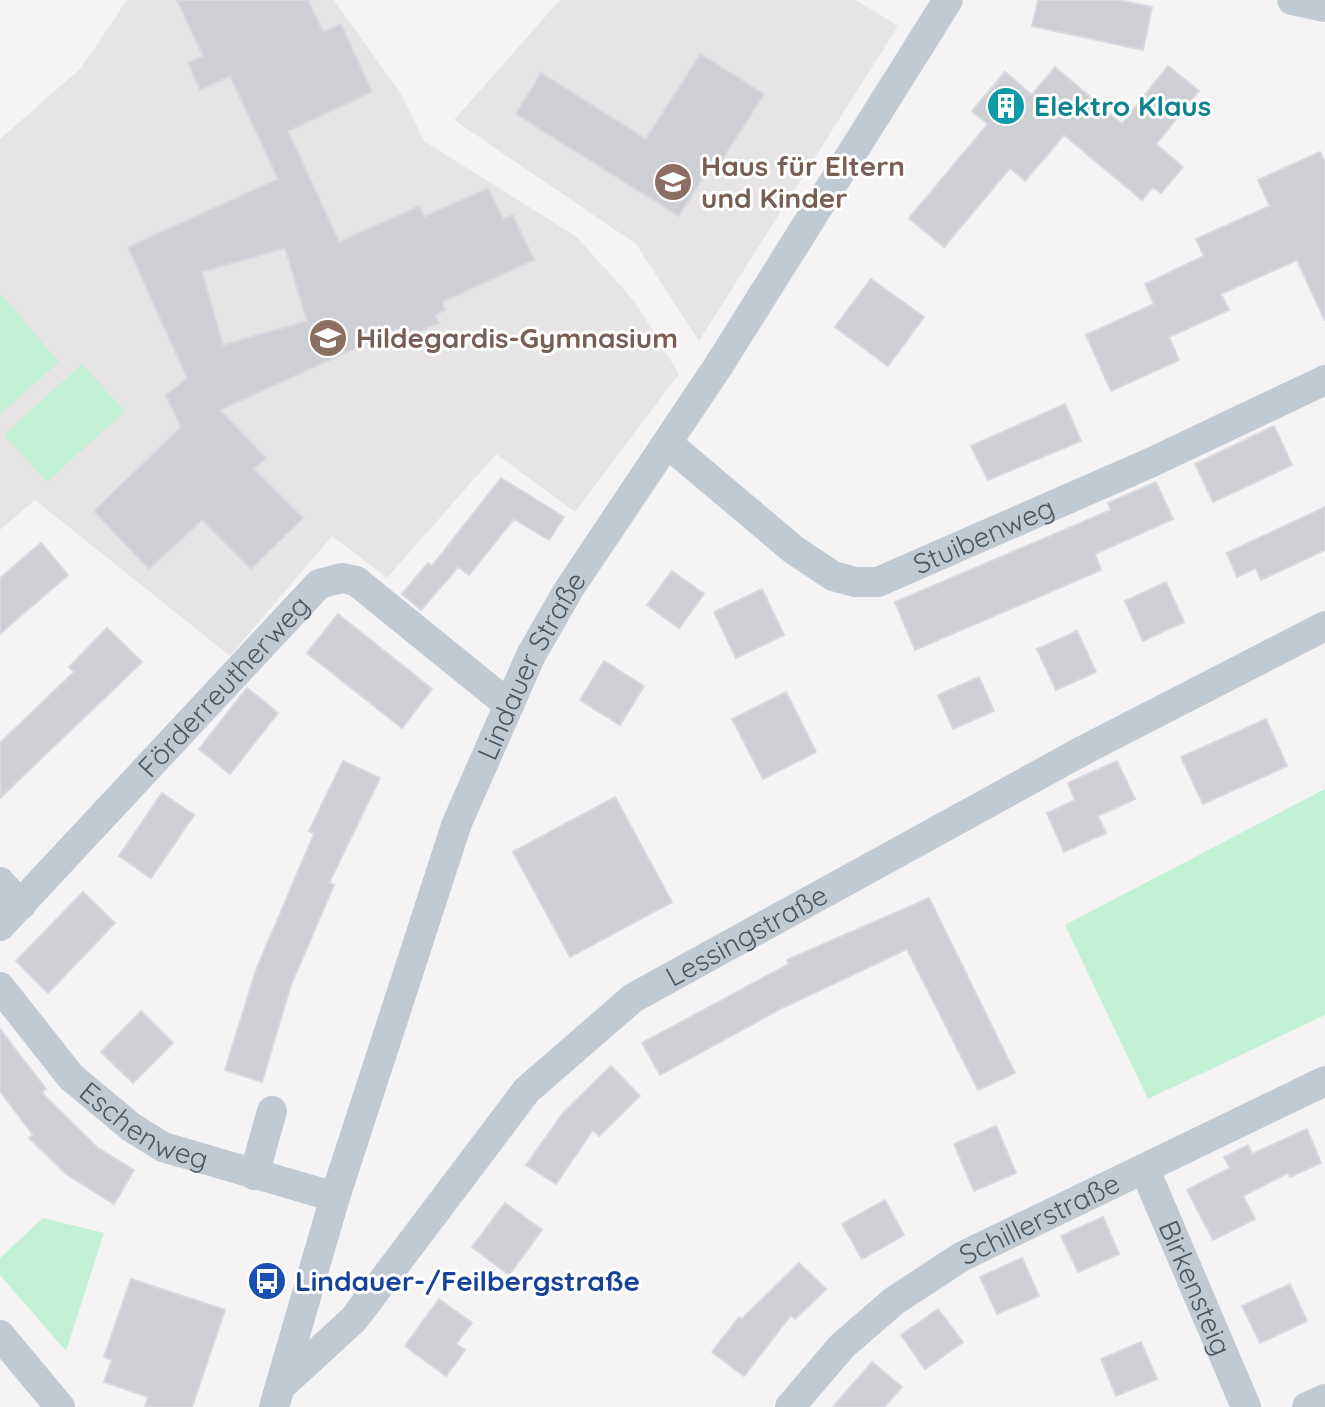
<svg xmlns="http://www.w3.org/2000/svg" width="1325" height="1407" viewBox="0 0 1325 1407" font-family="Quicksand,sans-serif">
<rect width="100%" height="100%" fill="#f5f3f3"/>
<path fill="#e6e4e5" d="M127 0H334L401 94 424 141 577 237 635 302 679 374 575 512 496 454 387 578 332 536 230 656 35 500 0 530V139L81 68Z
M560 0H856L898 26 699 341 636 244 454 120Z"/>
<path fill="#c3f1d5" d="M0 293 59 362 0 414Z
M82 364 125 411 47 482 4 435Z
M1325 789V1015L1148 1099 1065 925Z
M43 1218 104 1233 66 1351 0 1275V1258Z"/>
<path fill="#cdcfd5" stroke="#d7d9de" stroke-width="2" fill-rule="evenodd" d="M177 0H308L323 32 341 24 372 92 288 131 339 242 419 206 424 217 488 188 503 219 513 215 534 260 442 302 445 310 435 315 439 323 406 337 402 327 220 410 266 458 254 469 303 518 251 569 202 520 149 569 94 511 181 427 166 395 187 378 128 247 278 179 230 76 200 90 188 63 203 56ZM285 248 307 321 223 345 202 272Z
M1038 0H1119L1152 7 1143 50 1032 26Z
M700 54 764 94 722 160 716 156 679 216 516 114 541 73 646 139Z
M1168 66 1199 91 1156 144 1183 167 1161 193 1153 187 1142 200 1064 135 1025 181 1010 168 944 247 909 218 988 124 972 111 1005 72 1032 95 1055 67 1122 124Z
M1320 152 1325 163V321L1297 260 1221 294 1229 310 1169 337 1179 360 1111 391 1086 335 1154 304 1145 284 1204 256 1196 239 1270 206 1258 180Z
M871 279 924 317 888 366 835 327Z
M1065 404 1081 441 988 480 971 446Z
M1274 426 1292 465 1213 502 1195 464Z
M501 478 564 517 549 540 514 519 469 575 458 567 421 610 402 594 428 563 432 566Z
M1156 482 1173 519 1095 554 1101 570 915 650 895 602 1111 510 1108 503Z
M1325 507V550L1261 580 1256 568 1237 577 1227 553Z
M41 543 68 575 0 634V578Z
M672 571 704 594 679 628 647 605Z
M1166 582 1184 622 1143 641 1125 601Z
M762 589 784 635 736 658 714 612Z
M338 614 432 689 402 728 307 653Z
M107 628 142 662 0 798V743L74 672 69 667Z
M1077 631 1096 672 1056 690 1037 649Z
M604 661 644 686 620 725 580 700Z
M979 677 994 711 953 729 938 695Z
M247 688 278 713 230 774 199 749Z
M786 692 816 752 763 779 732 719Z
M1266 719 1287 766 1203 804 1181 757Z
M343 761 380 778 329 883 334 885 291 985 262 1082 225 1070 256 970 314 834 309 831Z
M1117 761 1135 799 1098 816 1106 833 1064 852 1047 813 1075 800 1068 783Z
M162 793 194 815 151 878 119 856Z
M615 797 672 902 570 957 513 852Z
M83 892 115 923 48 993 16 961Z
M929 898 1015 1073 978 1090 907 949 780 1009 660 1075 642 1043 789 964 787 960Z
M141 1011 173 1043 133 1083 101 1052Z
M0 1029 46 1089 41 1092 98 1148 134 1170 114 1204 66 1174 29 1138 33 1135 0 1091Z
M611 1066 640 1096 599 1136 593 1130 556 1184 526 1165 564 1112Z
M996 1126 1016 1173 974 1191 954 1144Z
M1307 1129 1321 1163 1290 1177 1288 1173 1243 1196 1255 1219 1213 1240 1187 1190 1230 1168 1224 1157 1248 1145 1252 1154Z
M885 1200 904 1235 862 1259 842 1224Z
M505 1203 542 1230 509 1275 472 1247Z
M1103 1217 1119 1254 1078 1272 1061 1236Z
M1022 1258 1039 1296 997 1314 980 1277Z
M799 1263 826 1289 795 1319 791 1315 744 1376 712 1352 739 1317 742 1319Z
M131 1279 225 1310 192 1407H145L148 1397 104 1382 112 1360 104 1357Z
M1290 1284 1307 1321 1260 1343 1242 1306Z
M439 1299 472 1323 456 1344 465 1350 446 1376 405 1346Z
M938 1309 963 1342 925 1369 901 1335Z
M1141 1342 1157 1379 1116 1396 1101 1359Z
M872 1362 902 1387 884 1407H833Z"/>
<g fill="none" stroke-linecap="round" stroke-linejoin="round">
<g stroke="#c1cad2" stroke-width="30">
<path d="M1292 0 1325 7"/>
<path id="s1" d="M667 443 794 550 833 576 855 582H878L1150 463 1325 380"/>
<path d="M0 882 21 905"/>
<path id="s2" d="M0 926 319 584 342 578 356 581 509 705"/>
<path id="s3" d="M0 987 71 1077 131 1127 163 1147 335 1197"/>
<path id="s4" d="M1145 1170 1246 1407"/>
<path d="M254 1175 272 1111"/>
<path d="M0 1335 60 1407"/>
<path id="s5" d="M281 1386 354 1319 527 1090 633 998 1084 750 1325 626"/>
<path id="s6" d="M274 1407 335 1197 457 823 531 655 569 589 719 365 948 0"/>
<path id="s7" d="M790 1407 842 1346 894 1301 961 1257 1325 1081"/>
<path d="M1307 1407 1325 1399"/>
</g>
</g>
<defs>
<symbol id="building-disc" viewBox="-11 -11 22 22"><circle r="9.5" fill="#0f9aa8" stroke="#fff"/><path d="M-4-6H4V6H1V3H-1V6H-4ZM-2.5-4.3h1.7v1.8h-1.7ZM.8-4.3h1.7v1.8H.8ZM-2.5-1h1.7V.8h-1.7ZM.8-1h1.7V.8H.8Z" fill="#fff"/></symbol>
<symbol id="school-disc" viewBox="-11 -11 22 22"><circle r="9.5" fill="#8d6e63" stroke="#fff"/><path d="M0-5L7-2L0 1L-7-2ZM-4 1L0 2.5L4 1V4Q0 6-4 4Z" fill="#fff"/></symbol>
<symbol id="bus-disc" viewBox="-11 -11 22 22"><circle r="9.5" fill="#1a4fb4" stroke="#fff"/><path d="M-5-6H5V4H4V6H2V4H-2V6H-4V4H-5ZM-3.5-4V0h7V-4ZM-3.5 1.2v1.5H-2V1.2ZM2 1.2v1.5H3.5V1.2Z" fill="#fff"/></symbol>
</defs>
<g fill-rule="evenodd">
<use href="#building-disc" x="984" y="84" width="44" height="44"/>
<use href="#school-disc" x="651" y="160" width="44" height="44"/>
<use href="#school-disc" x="306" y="316" width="44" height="44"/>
<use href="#bus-disc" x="245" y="1259" width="44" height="44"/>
</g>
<g text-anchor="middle" stroke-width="6" stroke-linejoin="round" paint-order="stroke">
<g font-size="28" font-weight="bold" fill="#0d838f" stroke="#fff" text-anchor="start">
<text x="1034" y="116">Elektro Klaus</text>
</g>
<g font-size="28" font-weight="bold" fill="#785e54" stroke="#fff" text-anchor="start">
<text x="701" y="176">Haus für Eltern<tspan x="701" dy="32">und Kinder</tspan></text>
<text x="356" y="348">Hildegardis-Gymnasium</text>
</g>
<g font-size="28" fill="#4a5661" stroke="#fff">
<text dy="10" stroke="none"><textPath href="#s1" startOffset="374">Stuibenweg</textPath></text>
<text dy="10" stroke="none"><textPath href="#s6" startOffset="786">Lindauer Straße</textPath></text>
<text dy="10" stroke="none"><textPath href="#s2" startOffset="328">Förderreutherweg</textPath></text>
<text dy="10" stroke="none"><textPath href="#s5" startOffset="656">Lessingstraße</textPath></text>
<text dy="10" stroke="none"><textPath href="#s3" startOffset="204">Eschenweg</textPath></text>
<text dy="10" stroke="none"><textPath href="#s7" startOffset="316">Schillerstraße</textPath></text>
<text dy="10" stroke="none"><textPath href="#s4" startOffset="128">Birkensteig</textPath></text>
</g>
<g font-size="28" font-weight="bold" fill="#164399" stroke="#fff" text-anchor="start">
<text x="295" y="1291">Lindauer-/Feilbergstraße</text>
</g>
</g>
</svg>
